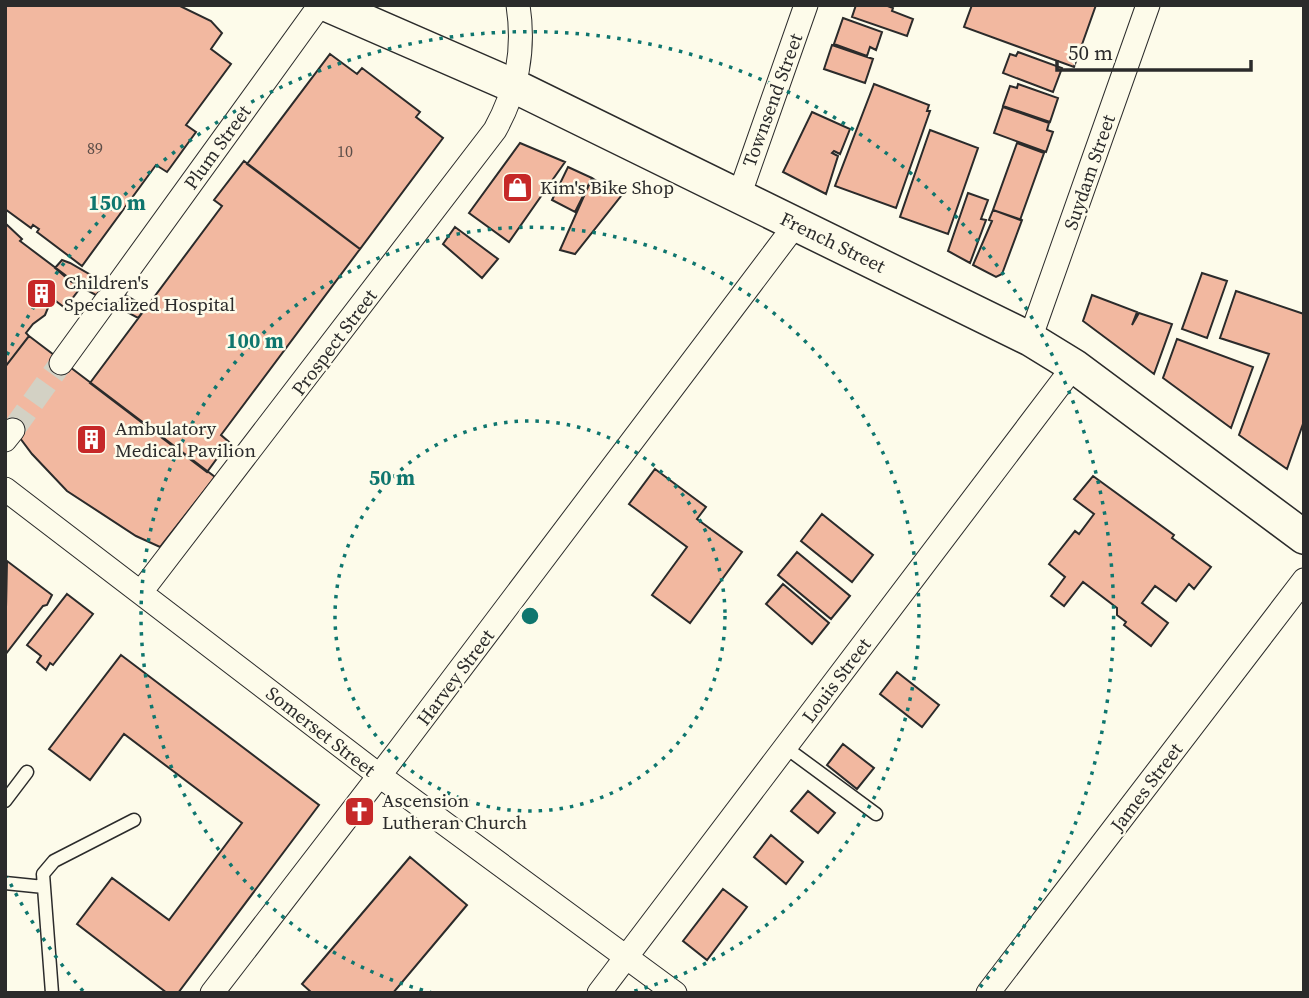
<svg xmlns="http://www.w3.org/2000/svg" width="1309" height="998" viewBox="0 0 1309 998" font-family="'Source Serif 4',serif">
<rect width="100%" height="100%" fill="#fdfbea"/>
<path fill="#f2b8a0" stroke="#2b2b2b" stroke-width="2" d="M5 5H178L211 21 222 33 211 49 231 64 186 125 196 132 170 168 167 172 156 165 82 266 37 232 39 229 33 225 31 228 5 209Z
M856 5H885L893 8 892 11 913 19 907 36 852 17Z
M972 5H1096L1074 67 964 27Z
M843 18 882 32 876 50 870 47 867 56 834 44Z
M832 45 873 59 865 83 824 69Z
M1018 52 1062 68 1053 92 1003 73 1010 54 1016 56Z
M330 54 357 74 362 68 420 112 416 117 443 138 360 249 247 164Z
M874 84 929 105 927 111H930L896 208 835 186Z
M1018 84 1058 98 1050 122 1003 106 1010 86 1017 88Z
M1003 107 1049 123 1047 130 1053 132 1046 152 994 133Z
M812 112 850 129 840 154 834 151 832 153 838 156 826 194 783 172Z
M930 130 978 148 948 234 900 217Z
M520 143 565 162 509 242 469 213Z
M1017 143 1044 153 1020 220 993 210Z
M244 161 360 249 221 435 229 442 207 472 90 383 222 206 214 200Z
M568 167 592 178 575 212 552 200Z
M592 178 621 196 575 254 560 250Z
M968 193 988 200 981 219 986 220 970 263 948 251Z
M993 210 1022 220 1002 274 996 277 973 265 992 221 989 220Z
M5 223 22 239 20 241 81 287 65 308 52 298 45 315 33 324 26 333 29 336 5 367Z
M455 227 498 259 482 278 443 244Z
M62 260 70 263 146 307 138 318 70 281 55 268Z
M1202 273 1227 281 1207 338 1182 329Z
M1236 291 1304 314V421L1287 469 1239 435 1269 354 1220 338Z
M1092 295 1137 312 1132 325 1139 313 1172 324 1154 374 1083 321Z
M29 336 215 477 160 547 136 536 67 491 32 454 5 418V367Z
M1177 339 1253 367 1231 428 1163 378Z
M655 469 706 507 697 519 742 552 690 623 652 595 687 547 629 504Z
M1093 476 1174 535 1172 538 1211 567 1194 589 1189 584 1176 601 1155 586 1142 603 1168 623 1151 646 1124 625 1126 622 1117 615V608L1083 582 1064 606 1051 596 1065 577 1049 564 1075 531 1079 534 1094 514 1074 499Z
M822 514 873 555 852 582 801 541Z
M797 552 850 596 831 619 778 575Z
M7 561 52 595 47 605 43 606 5 655Z
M783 584 829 623 812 644 766 604Z
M67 594 93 614 53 665 50 663 46 670 37 662 41 656 27 645Z
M121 655 319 805 178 993H167L77 924 112 878 169 920 242 823 124 734 90 780 49 749Z
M897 672 939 705 922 727 880 694Z
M843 744 874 768 857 789 827 765Z
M808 791 835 813 818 833 791 811Z
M771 835 803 862 786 884 754 857Z
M410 857 467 905 393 993H312L302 984Z
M723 889 747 907 707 960 683 941Z"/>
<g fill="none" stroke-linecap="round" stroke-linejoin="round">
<path stroke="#d3d1c4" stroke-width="23" stroke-dasharray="23 11" stroke-linecap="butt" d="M13 430 61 363"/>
<defs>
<path id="lane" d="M785 747 876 814
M5 801 27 772
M5 883 44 887
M52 993 43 874 54 861 134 820"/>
<path id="street" d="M739 196 806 5
M114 290 320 5
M1030 339 1148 5
M61 363 106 301
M5 440 13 430
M5 489 380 776 675 993
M141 592 495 130C517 90 525 51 518 5
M212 993 399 750 796 224
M599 993 1074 366
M988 993 1304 580"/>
<path id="secondary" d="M328 5 514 86 1030 339 1074 366 1304 537"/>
</defs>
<use href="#lane" stroke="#2b2b2b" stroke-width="15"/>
<use href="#street" stroke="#2b2b2b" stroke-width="25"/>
<use href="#secondary" stroke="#2b2b2b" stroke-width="36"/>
<use href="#lane" stroke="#fdfbea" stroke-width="12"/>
<use href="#street" stroke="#fdfbea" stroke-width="23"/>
<use href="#secondary" stroke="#fdfbea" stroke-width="33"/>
</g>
<g fill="none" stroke="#0f766e" stroke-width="3.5" stroke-dasharray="3.5 7">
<circle cx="530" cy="616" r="195"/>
<path d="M433 993A389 389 0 1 1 627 993"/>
<path d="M83 991A584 584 0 0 1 7 877M7 355A584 584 0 1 1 977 991"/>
</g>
<defs>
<symbol id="shop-square" viewBox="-11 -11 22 22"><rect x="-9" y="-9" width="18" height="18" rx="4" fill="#c62828" stroke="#fdfbea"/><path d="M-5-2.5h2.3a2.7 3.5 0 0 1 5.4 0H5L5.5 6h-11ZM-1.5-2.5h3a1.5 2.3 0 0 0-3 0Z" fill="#fff"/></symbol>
<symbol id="building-square" viewBox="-11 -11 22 22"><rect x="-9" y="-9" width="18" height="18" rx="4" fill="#c62828" stroke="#fdfbea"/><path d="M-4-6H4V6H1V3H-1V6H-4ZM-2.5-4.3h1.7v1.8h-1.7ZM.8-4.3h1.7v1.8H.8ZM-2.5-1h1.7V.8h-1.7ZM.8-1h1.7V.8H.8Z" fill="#fff"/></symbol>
<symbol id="church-square" viewBox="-11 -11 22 22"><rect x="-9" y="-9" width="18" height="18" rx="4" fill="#c62828" stroke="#fdfbea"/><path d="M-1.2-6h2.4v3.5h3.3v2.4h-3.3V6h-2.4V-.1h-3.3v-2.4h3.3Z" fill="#fff"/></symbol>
</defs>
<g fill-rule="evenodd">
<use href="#shop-square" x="500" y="170" width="35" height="35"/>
<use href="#building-square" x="24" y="276" width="35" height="35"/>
<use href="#building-square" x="74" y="422" width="35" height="35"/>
<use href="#church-square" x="342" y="794" width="35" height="35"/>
</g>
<g text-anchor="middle" stroke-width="5" stroke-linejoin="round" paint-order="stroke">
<g font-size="16" fill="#5d4e48">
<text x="95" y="154">89</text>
<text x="345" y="157">10</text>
</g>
<g font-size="19" fill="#2b2b2b" stroke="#fdfbea">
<text transform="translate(772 100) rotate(-70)" y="7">Townsend Street</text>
<text transform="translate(217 147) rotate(-54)" y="7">Plum Street</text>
<text transform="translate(1089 172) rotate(-71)" y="7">Suydam Street</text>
<text transform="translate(833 242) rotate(26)" y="7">French Street</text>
<text transform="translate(334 342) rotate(-53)" y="7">Prospect Street</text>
<text transform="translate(455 677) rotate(-53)" y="7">Harvey Street</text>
<text transform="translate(836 680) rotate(-53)" y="7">Louis Street</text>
<text transform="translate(321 731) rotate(38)" y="7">Somerset Street</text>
<text transform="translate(1146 787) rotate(-53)" y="7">James Street</text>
</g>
<g font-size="19" fill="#2b2b2b" stroke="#fdfbea" text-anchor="start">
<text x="540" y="194">Kim's Bike Shop</text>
<text x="64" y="289">Children's<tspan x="64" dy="22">Specialized Hospital</tspan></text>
<text x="115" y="435">Ambulatory<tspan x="115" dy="22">Medical Pavilion</tspan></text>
<text x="382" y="807">Ascension<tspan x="382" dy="22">Lutheran Church</tspan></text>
</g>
</g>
<circle cx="530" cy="616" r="10" fill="#0f766e" stroke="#fdfbea" stroke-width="3.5"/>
<g font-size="21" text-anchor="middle" font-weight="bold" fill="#0f766e" stroke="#fdfbea" stroke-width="5" stroke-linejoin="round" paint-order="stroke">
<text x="117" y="210">150 m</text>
<text x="255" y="348">100 m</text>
<text x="392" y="485">50 m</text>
</g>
<rect width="1309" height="998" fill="none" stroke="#2b2b2b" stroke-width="14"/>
<path d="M1057 60v10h194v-10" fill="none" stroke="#2b2b2b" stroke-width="3.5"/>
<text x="1068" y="60" font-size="21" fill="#2b2b2b" stroke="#fdfbea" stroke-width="5" paint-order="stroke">50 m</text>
</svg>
